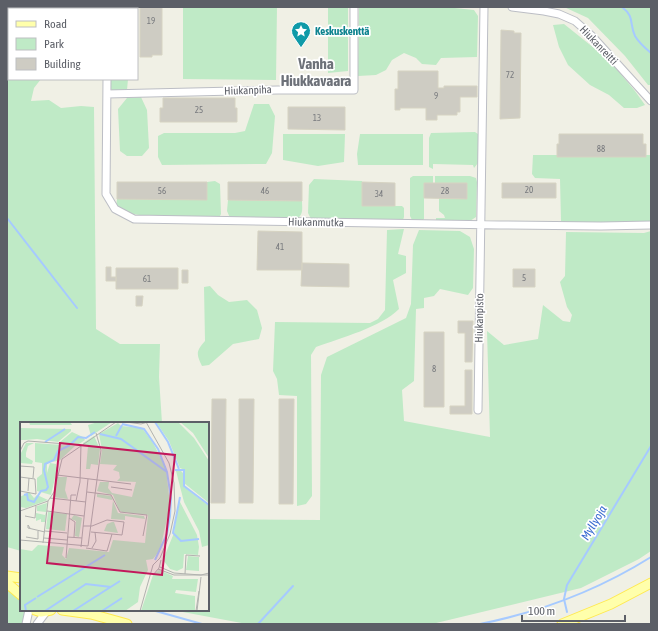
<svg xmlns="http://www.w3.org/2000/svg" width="658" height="631" viewBox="0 0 658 631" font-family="'Asap Condensed',sans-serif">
<rect width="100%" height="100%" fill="#f0f0e5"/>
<path fill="#bfeac6" d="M7 7H93V9H9V79H41L34 88 31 101 49 100 61 108 81 106 94 107 96 329 120 344H160L159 377 162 423H21V551L7 547Z
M183 7H277L276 80 183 79Z
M328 7H348V71L328 73Z
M359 7H445L474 10 478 16 477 57 441 58 436 65 422 64 416 58 404 53 392 60 386 70 376 75 358 76Z
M564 7H651V85H648L625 56 588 18Z
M564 24 609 60 635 91 645 105 637 108H624L609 95 590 85 568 65 559 47 553 25Z
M109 79H128L127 90 113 91 109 87Z
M141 97 147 110 149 148 142 156H127L120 151 118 109 127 98Z
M254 104H269L275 116 272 153 266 164 162 165 158 157V136L164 133H235L245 131Z
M475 132 478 134V163L474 168 473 165 433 164V169L429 167V138L431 133Z
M283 134H345L344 162 318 166 283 160Z
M360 134H423V165H358L357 154Z
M533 155H557V157H645L646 155H651V222H563L561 221 560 179 535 178 532 174Z
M413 176H433V183H424V219L423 220H412L410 216V178Z
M435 176H470L476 178 477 182 476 217 470 221 436 220V218H445L444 215 439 211V198L467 199V183H435Z
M314 179 362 181V206H402L404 208V217L403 220 311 219 308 213 309 185Z
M215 181 220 184 221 214 219 218C201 217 126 221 117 206 116 203 117 202 117 199L206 200 207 182Z
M228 200 302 201C302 208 304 215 296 219L230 218 227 211Z
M404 229 398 254 406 256V273L393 280 399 309C381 327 341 338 316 347L311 355 312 496 306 504 297 506V396L279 395 277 379 273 371 275 322 370 323 378 319 385 310 387 230Z
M419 230 460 231 470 237 474 249 473 288 468 295 440 289 434 296 424 298V308L416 309 414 381 402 390 404 421 490 437 487 331 504 345 538 339 543 305 563 321 570 322 572 315 567 307 560 282 565 276 566 232 644 233 651 231V551L639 559 581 588 432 624H247L172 610H208V519L320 520 321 375 327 357 406 318 411 304 413 245Z
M210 286 218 295 229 302 247 300 257 310 262 328 259 339 233 344 209 365 202 366C196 354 196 351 205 341L204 287Z
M7 586 21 599V610H25V612L23 624H7Z"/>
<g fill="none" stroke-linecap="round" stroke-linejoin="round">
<path stroke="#a6caff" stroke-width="2" d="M622 7C635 17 629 23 635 36 639 43 645 48 651 53
M7 218 77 308
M152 610 202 624
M567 612 564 599 567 585 651 446
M258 624 293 586
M480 624C540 612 600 589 651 557"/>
</g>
<path fill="#ceccc3" stroke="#d6d3c2" d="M140 7H162V55H152V57H140Z
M501 30 514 31V33H521L520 118 500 119Z
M398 71H438V88H444V86H477V97H460V112H457V115H437V120H426V108H400V110H395V89H398Z
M163 98H235V108H237V122H160V108H163Z
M288 107H345V130L288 129Z
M559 134H643V144H646V157H557V144H559Z
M117 182H207V200L117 199Z
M228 182H302V201L228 200Z
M362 182 395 183V206H362Z
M424 183H467V199L424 198Z
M502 183H556V198H502Z
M258 231 302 232V270H257Z
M302 263 349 264V287L301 286Z
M106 267H111V277H116V281H106Z
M116 268H178V289H116Z
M513 269H535V287H513Z
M182 270H188V283H182Z
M136 296H143L142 306H136Z
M458 321H473L472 362H465V333H458Z
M424 332H444V407H424Z
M465 370H472V414H450V406H465Z
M212 399H226L225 503H211Z
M239 399H254L253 503H239Z
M279 399H294L293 504H279Z"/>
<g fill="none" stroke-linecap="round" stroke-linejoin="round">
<defs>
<path id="minor" d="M512 7 544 11 559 14 575 21 592 36 651 101
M107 9V7
M107 79 106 194 115 209 134 219 500 225 601 226 651 225
M107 94 278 90H354V7
M478 410 484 7
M26 624 29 610
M37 624 46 612"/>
<path id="major" d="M7 576 21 578
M7 583 21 595
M35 610 41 612 51 610
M62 610 91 614 127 624
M562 624 611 604 651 583"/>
</defs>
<use href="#minor" stroke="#bcbec5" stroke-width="9"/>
<use href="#major" stroke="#ffe94f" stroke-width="11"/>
<use href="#minor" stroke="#fff" stroke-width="7"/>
<use href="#major" stroke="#ffffab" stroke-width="9"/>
</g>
<defs>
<symbol id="sight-pin" viewBox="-11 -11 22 30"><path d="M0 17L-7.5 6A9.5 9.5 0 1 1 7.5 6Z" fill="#0f9aa8" stroke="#fff"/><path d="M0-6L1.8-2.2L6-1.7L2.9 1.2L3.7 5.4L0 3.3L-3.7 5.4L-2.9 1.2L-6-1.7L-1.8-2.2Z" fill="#fff"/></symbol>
</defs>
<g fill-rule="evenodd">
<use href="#sight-pin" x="290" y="20" width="22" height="30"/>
</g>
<g text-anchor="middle" stroke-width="3.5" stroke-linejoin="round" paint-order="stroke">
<g font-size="9" fill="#787a7e">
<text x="151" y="24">19</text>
<text x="510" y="78">72</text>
<text x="436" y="99">9</text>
<text x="199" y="113">25</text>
<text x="317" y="121">13</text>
<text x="601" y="152">88</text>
<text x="529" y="193">20</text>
<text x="162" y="194">56</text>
<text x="265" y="194">46</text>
<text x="445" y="194">28</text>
<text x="379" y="197">34</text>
<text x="280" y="250">41</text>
<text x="524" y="281">5</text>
<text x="147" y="282">61</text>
<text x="434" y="372">8</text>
</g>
<g font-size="11" font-weight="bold" fill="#0d838f" stroke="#fff" text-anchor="start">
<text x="315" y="35">Keskuskenttä</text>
</g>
<g font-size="11" fill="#5c5f67" stroke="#fff">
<text transform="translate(599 45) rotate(46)" y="4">Hiukanreitti</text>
<text transform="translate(248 90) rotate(-2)" y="4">Hiukanpiha</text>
<text transform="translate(316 222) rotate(1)" y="4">Hiukanmutka</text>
<text transform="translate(479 318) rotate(-89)" y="4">Hiukanpisto</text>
</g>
<g font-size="12" font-style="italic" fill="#3b6cd0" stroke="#fff">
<text transform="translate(594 523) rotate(-59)" y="4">Myllyoja</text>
</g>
<g font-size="15" font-weight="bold" fill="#6d7179" stroke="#fff">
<text x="316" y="69">Vanha<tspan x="316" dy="17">Hiukkavaara</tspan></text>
</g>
</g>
<g transform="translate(20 422)">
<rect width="189" height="189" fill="#f0f0e5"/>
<path d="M9 0H50L52 3H10ZM78 0H92L71 14 68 3ZM136 0H158L174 16 189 39V81L164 61 165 48 160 46 149 19ZM160 0H189V36L173 11ZM98 1 101 4 122 6 133 21 146 46 150 83 140 128 133 137 126 138 128 148 120 165 118 180 105 189H0V127L12 129 18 123 44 125 42 133 46 137 49 126 89 130 93 118 125 121 128 93 102 90 99 88 93 73 77 69 80 60H89L88 66 92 71 112 75 116 60 97 59 100 56 99 50 93 48 97 43 80 42 82 28 79 12ZM0 6 51 7V9L38 20 17 17 5 18H0ZM52 10 63 15 65 18 59 22 40 20ZM74 14 80 27 78 43 71 42 70 47H66L68 24 63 23V21ZM6 21H14L8 24 6 31V35L13 39 12 42 0 41V33ZM15 21 55 24 39 39 29 40 27 42V51L30 41 36 42V46L38 43 31 73 17 69V56L22 52V41L15 40ZM160 48 163 51V64L189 84V123L182 125 179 109 164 80 156 49ZM38 55H47L45 68 48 77 33 75ZM9 70 14 76 17 73 28 78 6 86 0 85V75ZM77 72 91 74 98 91 124 94 125 97 105 94V98L91 97 93 78 77 75ZM159 78 175 109 173 112 175 109 177 113 179 125 178 133 164 132 163 146 157 149 150 147 143 138 154 111ZM27 81 25 100H21V97L16 99V91L25 93 26 90 17 89V84ZM28 90 47 92 45 109 26 107ZM54 93 62 96 59 115 55 114 56 99 51 97ZM92 100H94L98 111 84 109 87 102ZM168 134 179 135V149L166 148ZM139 148 153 154 152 157H178L176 170 156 168 155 171 175 174V189H121L133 153Z" fill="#bfeac6"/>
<path fill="none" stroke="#a6caff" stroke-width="2" d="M135 0 148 20 159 47M102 2 124 7 138 27 147 50 151 76 150 94 147 112 135 138M80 12 101 17 147 50M96 14 102 3M25 20 45 7M51 22 58 15 66 16 75 10M155 48H164V64L189 83M4 73 7 72 8 78 14 80 21 69 26 68 28 65 24 48 25 42 34 38 38 29 50 23M160 75 153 111 161 119 179 117M17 175 85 133M6 189 5 183 16 176M25 189 66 162 91 165M53 189 100 159M82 189 102 176"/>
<path fill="none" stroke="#b1b2af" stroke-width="1" d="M106 0 121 2 128 0M0 29 4 21 8 19 59 23M0 44 14 45 13 56M37 53 111 62M0 55 15 57 16 72M91 65 112 68M0 69 16 72M8 69 9 56M67 70 91 73 100 90 127 93 123 114M30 76 66 80M56 79 60 60 61 22M0 89 28 79 34 70 42 37 96 0M27 89 64 94M5 94 15 96 16 84M49 96 55 100 54 115M63 104H72L87 98 104 100 102 113 71 110M10 106 8 103V106L25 110M25 109 47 111M6 115 18 117V109M47 115 62 116M24 116 47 118M0 118 68 124 81 28 76 11M23 121 28 79M61 125 68 57M66 126 87 129 92 112M72 126 76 119 75 110M46 136 51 73H56M140 145 154 151 181 153 189 151M138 147 154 153H189M165 152 166 133 180 134M133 153 139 146 141 138M120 189 133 143 140 136 150 112 155 89 154 61 149 41 126 0M176 189 179 169M177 189 181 155"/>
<path fill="#c2185b" fill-opacity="0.15" stroke="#c2185b" stroke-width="2" d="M40 21 155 33 142 153 27 141Z"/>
<rect width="189" height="189" fill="none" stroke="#5c5f67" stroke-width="2"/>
</g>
<rect width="658" height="631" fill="none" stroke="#5c5f67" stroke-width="16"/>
<rect x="8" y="8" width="130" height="72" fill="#ffffff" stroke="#bebfc2"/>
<rect x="16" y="21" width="20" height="6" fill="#ffffab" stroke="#bebfc2"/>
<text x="44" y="28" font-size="12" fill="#5c5f67">Road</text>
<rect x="16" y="38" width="20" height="12" fill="#bfeac6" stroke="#bebfc2"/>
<text x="44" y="48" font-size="12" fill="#5c5f67">Park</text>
<rect x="16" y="58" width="20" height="12" fill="#ceccc3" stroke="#bebfc2"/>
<text x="44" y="68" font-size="12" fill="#5c5f67">Building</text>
<path d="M522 615v6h103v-6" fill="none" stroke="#5c5f67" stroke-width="2"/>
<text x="528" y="615" font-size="12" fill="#5c5f67" stroke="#ffffff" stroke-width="3" paint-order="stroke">100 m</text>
</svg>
